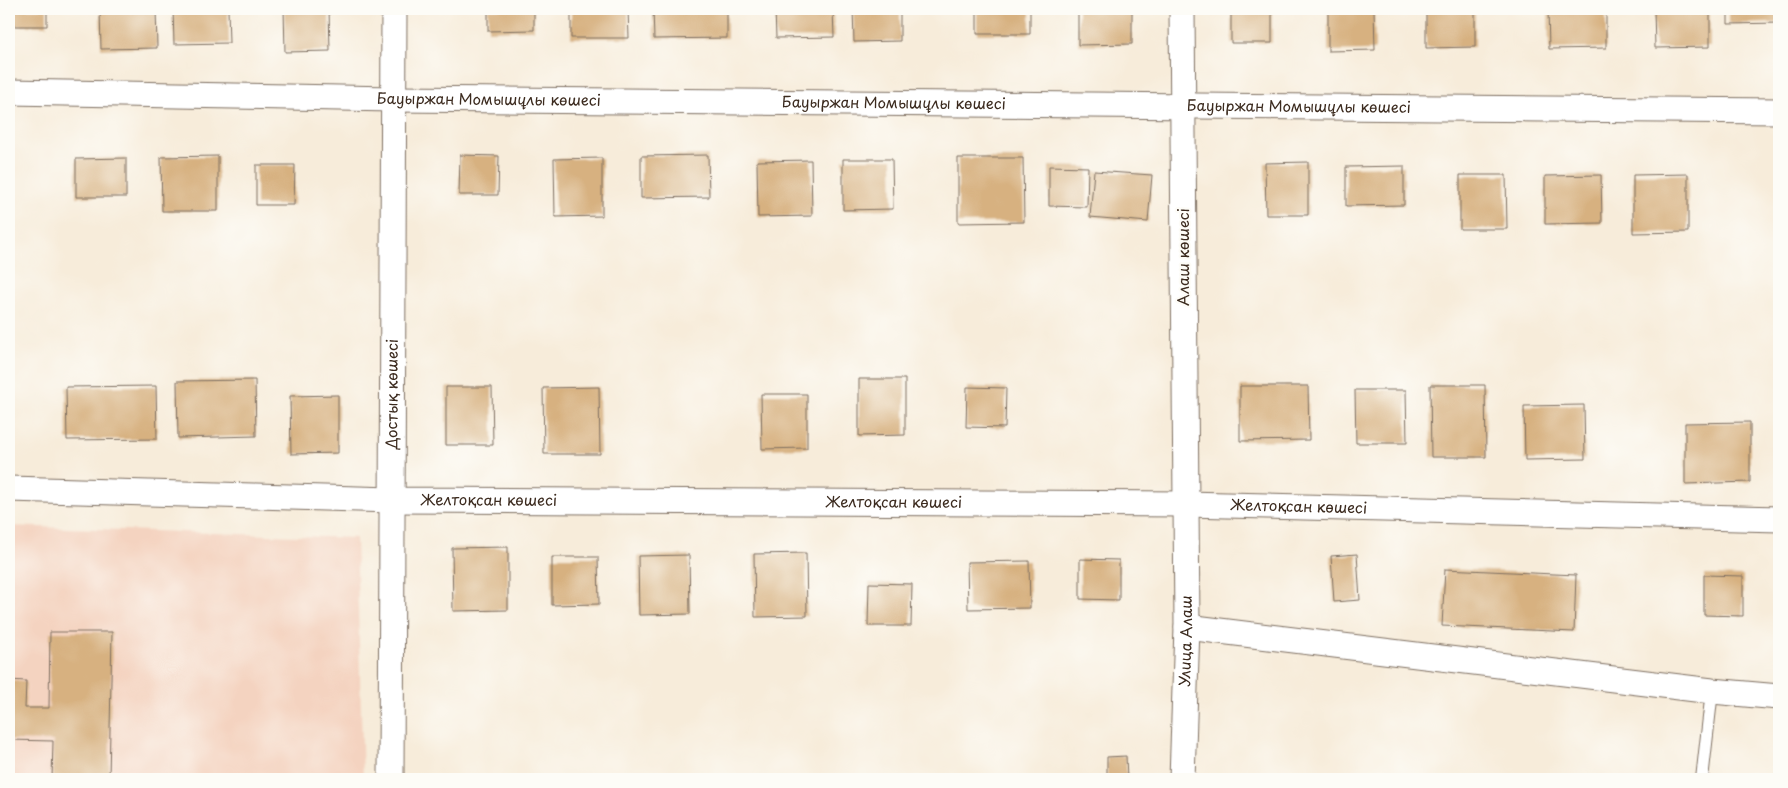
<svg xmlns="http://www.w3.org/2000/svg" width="1788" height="788" viewBox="0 0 1788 788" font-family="'Playpen Sans',sans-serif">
<rect width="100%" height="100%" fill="#fdfcf7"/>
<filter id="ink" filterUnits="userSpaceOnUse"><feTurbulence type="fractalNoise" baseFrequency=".02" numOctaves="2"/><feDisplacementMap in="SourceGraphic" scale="10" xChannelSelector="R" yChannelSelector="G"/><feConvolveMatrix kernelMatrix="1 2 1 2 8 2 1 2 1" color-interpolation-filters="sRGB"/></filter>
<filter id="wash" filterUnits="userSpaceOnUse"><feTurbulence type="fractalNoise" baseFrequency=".0096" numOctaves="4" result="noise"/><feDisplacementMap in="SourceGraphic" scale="20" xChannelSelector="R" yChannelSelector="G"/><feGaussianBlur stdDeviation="1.12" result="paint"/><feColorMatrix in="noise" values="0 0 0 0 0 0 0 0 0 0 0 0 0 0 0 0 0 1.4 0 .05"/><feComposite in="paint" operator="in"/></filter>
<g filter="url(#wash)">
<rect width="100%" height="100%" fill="#f7ecda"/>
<path fill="#f4d3c0" d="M9 526 356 538 363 779H9Z"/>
<g id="blocks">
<path fill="#d7b180" d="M9 9H47V26H9Z
M100 9H156L157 48 101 49Z
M173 9H228L229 43 174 44Z
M284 9H329L330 51 285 52Z
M488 9H534V30L488 31Z
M571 9H628L629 38H571Z
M653 9H727V38L654 39Z
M775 9H833L834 37 776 38Z
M853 9H900V41L854 42Z
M977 9H1030V34H977Z
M1078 9H1132V44L1078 45Z
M1231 9H1272V43H1231Z
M1328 9H1374L1375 50 1328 51Z
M1426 9H1475V47L1426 48Z
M1548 9H1606V48L1549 49Z
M1654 9H1710V47L1655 48Z
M1728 9H1779V23L1728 24Z
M460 155 499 156 498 195H459Z
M708 155 709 197 641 198V156Z
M218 156V211H162L161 157Z
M126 158V197H76V159Z
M602 158V216L555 217 554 159Z
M958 158H1023L1024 222 958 223Z
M843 159H892L893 209 843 210Z
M811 160 812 216 758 217 757 161Z
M1308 162V215H1266L1265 163Z
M256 165H295L294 205H256Z
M1049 166 1088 167 1087 207 1049 206Z
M1404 166V205L1346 206V167Z
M1094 171 1152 175 1148 222 1090 217Z
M1688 174V232L1633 233V175Z
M1460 175H1506L1507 229H1460Z
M1601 175 1602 223 1545 224V176Z
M859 379H905V435L859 436Z
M255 380 256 436 178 438 177 381Z
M1430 385H1485L1486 457H1431Z
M156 386 157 439 67 440 66 387Z
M1240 386H1308L1309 440 1240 441Z
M446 387H492L493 445H446Z
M599 387 600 454H544L543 388Z
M967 387 1006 388 1005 428 966 427Z
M1355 390H1406L1407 443H1356Z
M761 394H807V448L762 449Z
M338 395V453L291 454 290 396Z
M1584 405 1585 459 1525 460 1524 406Z
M1750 422V482L1685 484V423Z
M508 547V610L453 611 452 548Z
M806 553 807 616 755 617 754 554Z
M1357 554 1360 600 1334 602 1331 556Z
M689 555 690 614 639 615 638 556Z
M552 557H598L599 604 552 605Z
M1080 559 1119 560V600L1080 599Z
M1029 561 1030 608 968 609 967 562Z
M1445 569 1576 575 1574 632 1442 626Z
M1704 575 1743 576V616L1704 615Z
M869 583 912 584 911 626H868Z
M50 632H112L109 779H52L53 741 9 740V680L26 681 25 708H49Z
M1126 756 1127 779H1107V757Z"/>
</g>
</g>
<g filter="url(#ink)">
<use href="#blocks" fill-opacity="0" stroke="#7d6e60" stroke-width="1"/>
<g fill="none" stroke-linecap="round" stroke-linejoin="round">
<defs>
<path id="service" d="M1702 779 1712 691"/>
<g id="minor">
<path id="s1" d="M9 92 393 99 1779 111"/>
<path id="s2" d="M9 489 392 500 1186 504 1779 519"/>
<path d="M1187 627 1712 691 1779 697"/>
<path id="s3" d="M391 779 394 9"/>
<path id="s4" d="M1182 779 1187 627 1182 9"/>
</g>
</defs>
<use href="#service" stroke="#7d6e60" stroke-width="14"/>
<use href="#minor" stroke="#7d6e60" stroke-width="27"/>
<use href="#service" stroke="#fff" stroke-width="12"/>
<use href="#minor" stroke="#fff" stroke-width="25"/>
</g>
</g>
<g text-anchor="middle" stroke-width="4.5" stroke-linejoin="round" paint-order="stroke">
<g font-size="15" fill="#3b2a1e" stroke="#fdfcf7">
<text dy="5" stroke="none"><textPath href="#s1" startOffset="480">Бауыржан Момышұлы көшесі</textPath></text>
<text dy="5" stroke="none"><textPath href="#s1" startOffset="885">Бауыржан Момышұлы көшесі</textPath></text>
<text dy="5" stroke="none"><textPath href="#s1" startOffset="1290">Бауыржан Момышұлы көшесі</textPath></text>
<text transform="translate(1184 257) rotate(-90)" y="5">Алаш көшесі</text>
<text dy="5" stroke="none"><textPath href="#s3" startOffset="385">Достық көшесі</textPath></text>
<text dy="5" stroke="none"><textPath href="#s2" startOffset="480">Желтоқсан көшесі</textPath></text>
<text dy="5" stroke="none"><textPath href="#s2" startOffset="885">Желтоқсан көшесі</textPath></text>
<text dy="5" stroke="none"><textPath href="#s2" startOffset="1290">Желтоқсан көшесі</textPath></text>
<text dy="5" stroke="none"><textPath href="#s4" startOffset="138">Улица Алаш</textPath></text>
</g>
</g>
<rect width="1788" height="788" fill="none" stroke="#fdfcf7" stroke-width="30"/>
</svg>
